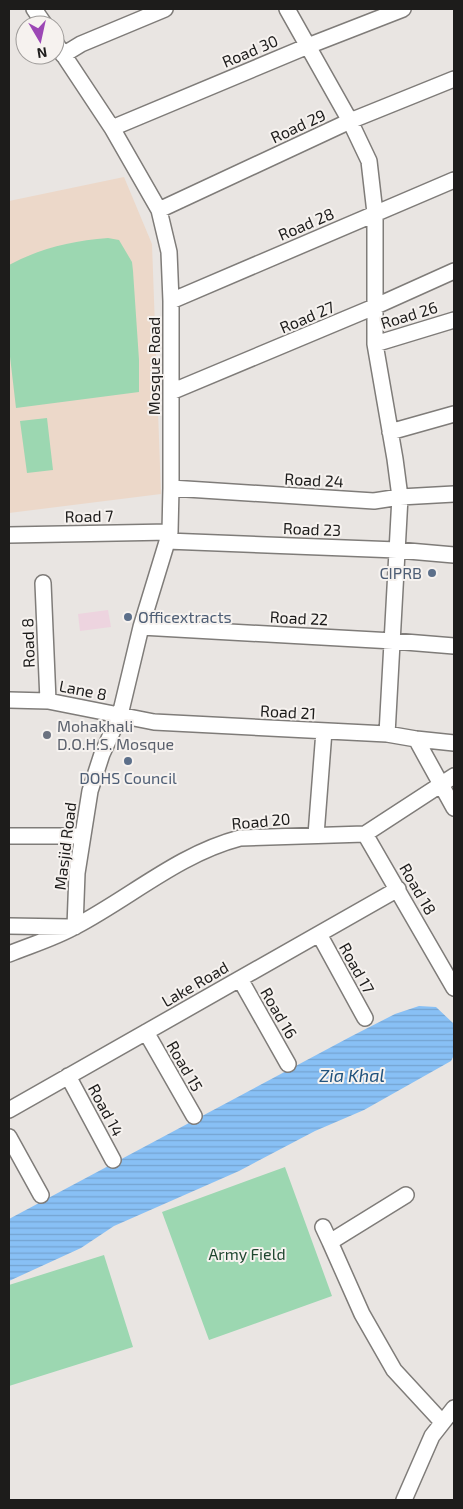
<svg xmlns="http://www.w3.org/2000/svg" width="463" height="1509" viewBox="0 0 463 1509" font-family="'Exo 2',sans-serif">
<defs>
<pattern id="water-rules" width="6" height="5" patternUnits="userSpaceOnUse" patternTransform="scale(1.25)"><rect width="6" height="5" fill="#88c0f5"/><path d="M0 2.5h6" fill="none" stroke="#75a4d1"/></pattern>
</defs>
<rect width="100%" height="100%" fill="#e9e5e2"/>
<path fill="#edd4df" d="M108 610 111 627 80 631 78 614Z"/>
<path fill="#ecd8c9" d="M124 177 152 244 161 494 9 513V201Z"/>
<path fill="#9cd7b1" d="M108 238 119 240 132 262 133 271 139 360V392L16 408 9 348V265C41 248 71 241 108 238Z
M47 418 53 470 27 473 20 421Z
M285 1167 332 1296 209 1340 162 1212Z
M104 1255 133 1347 9 1386V1285Z"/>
<path fill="url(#water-rules)" d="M419 1006 436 1007 454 1024V1055L451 1061 364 1110 315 1131 239 1171 114 1226 81 1248 9 1281V1219L350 1037 395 1014Z"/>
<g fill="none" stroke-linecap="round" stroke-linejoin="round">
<defs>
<path id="minor" d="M34 9 45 25
M287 9 350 121 369 161 375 213V344L395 459 400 497 387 734
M55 42 112 128 159 210 169 252 171 301V488L170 532 141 627 120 715 102 754 90 791 77 873 75 927
M63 55 81 44 165 9
M112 128 308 46 403 9
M159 210 350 121 454 79
M171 301 454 180
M375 344 454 320
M171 392 374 307 454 271
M390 432 454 414
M171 488 374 501 400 497 454 494
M9 535 170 532
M167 541 397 550 454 555
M43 583 48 701
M141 627 393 641 454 646
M9 700 48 701 154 722 387 734 416 739 454 743
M416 739 454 808
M365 834 454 988
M316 835 324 731
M9 836H82
M9 926 69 927
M319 934 365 1018
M9 954C31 945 55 938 76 926 131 897 179 854 240 838L365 834 454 776
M240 979 288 1064
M146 1032 194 1116
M68 1076 113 1160
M9 1110 398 889
M9 1137 41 1195
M406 1195 330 1242 362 1314 394 1370 442 1422
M323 1227 330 1242
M404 1500 432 1436 454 1408"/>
</defs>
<use href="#minor" stroke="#7f7c79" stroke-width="18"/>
<use href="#minor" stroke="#fff" stroke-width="15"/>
</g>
<g fill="#5c6f8a" stroke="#f6f2ef" stroke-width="2">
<circle cx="432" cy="573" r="5"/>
<circle cx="128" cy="617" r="5"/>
<circle cx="128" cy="761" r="5"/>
</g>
<circle fill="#6b7280" stroke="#f6f2ef" stroke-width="2" cx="47" cy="735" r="5"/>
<g text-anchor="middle" stroke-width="4" stroke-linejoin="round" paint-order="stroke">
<g font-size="16" fill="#1d1c1b" stroke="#f6f2ef">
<text transform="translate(250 51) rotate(-23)" y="6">Road 30</text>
<text transform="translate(298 126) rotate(-25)" y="6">Road 29</text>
<text transform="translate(306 224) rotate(-23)" y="6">Road 28</text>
<text transform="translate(409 315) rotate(-17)" y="6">Road 26</text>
<text transform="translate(307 317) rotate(-23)" y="6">Road 27</text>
<text transform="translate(154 366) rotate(-90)" y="6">Mosque Road</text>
<text transform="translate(314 480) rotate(3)" y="6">Road 24</text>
<text transform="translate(89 516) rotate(-1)" y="6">Road 7</text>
<text transform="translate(312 529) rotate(2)" y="6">Road 23</text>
<text transform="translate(299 618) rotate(3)" y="6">Road 22</text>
<text transform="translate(28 643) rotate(-92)" y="6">Road 8</text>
<text transform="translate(83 690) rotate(11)" y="6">Lane 8</text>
<text transform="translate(288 712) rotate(3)" y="6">Road 21</text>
<text transform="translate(261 821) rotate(-5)" y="6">Road 20</text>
<text transform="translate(65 846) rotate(-83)" y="6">Masjid Road</text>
<text transform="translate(418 889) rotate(60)" y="6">Road 18</text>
<text transform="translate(357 968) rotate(61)" y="6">Road 17</text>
<text transform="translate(195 984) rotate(-30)" y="6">Lake Road</text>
<text transform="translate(279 1013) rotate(60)" y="6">Road 16</text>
<text transform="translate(185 1066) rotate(60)" y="6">Road 15</text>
<text transform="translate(106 1110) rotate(62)" y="6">Road 14</text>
</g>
<g font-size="16" fill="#4e5e75" stroke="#f6f2ef" text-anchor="end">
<text x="422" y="579">CIPRB</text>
<text x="138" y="623" text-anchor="start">Officextracts</text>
<text x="128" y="784" text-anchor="middle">DOHS Council</text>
</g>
<g font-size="16" fill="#5b616d" stroke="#f6f2ef" text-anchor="start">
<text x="57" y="732">Mohakhali<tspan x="57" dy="18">D.O.H.S. Mosque</tspan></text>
</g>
<g font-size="16" fill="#1f462f" stroke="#f6f2ef">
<text x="247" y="1260">Army Field</text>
</g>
<g font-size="18" font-style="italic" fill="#21537e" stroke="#f6f2ef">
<text x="352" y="1082">Zia Khal</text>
</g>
</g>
<rect width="463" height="1509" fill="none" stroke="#1d1c1b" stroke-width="20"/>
<g transform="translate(40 40) rotate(171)"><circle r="24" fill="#f6f2ef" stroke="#9f9c9a"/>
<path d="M0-4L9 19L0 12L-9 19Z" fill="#9c47b5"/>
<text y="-8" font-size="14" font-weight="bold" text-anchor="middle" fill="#1d1c1b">N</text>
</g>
</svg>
